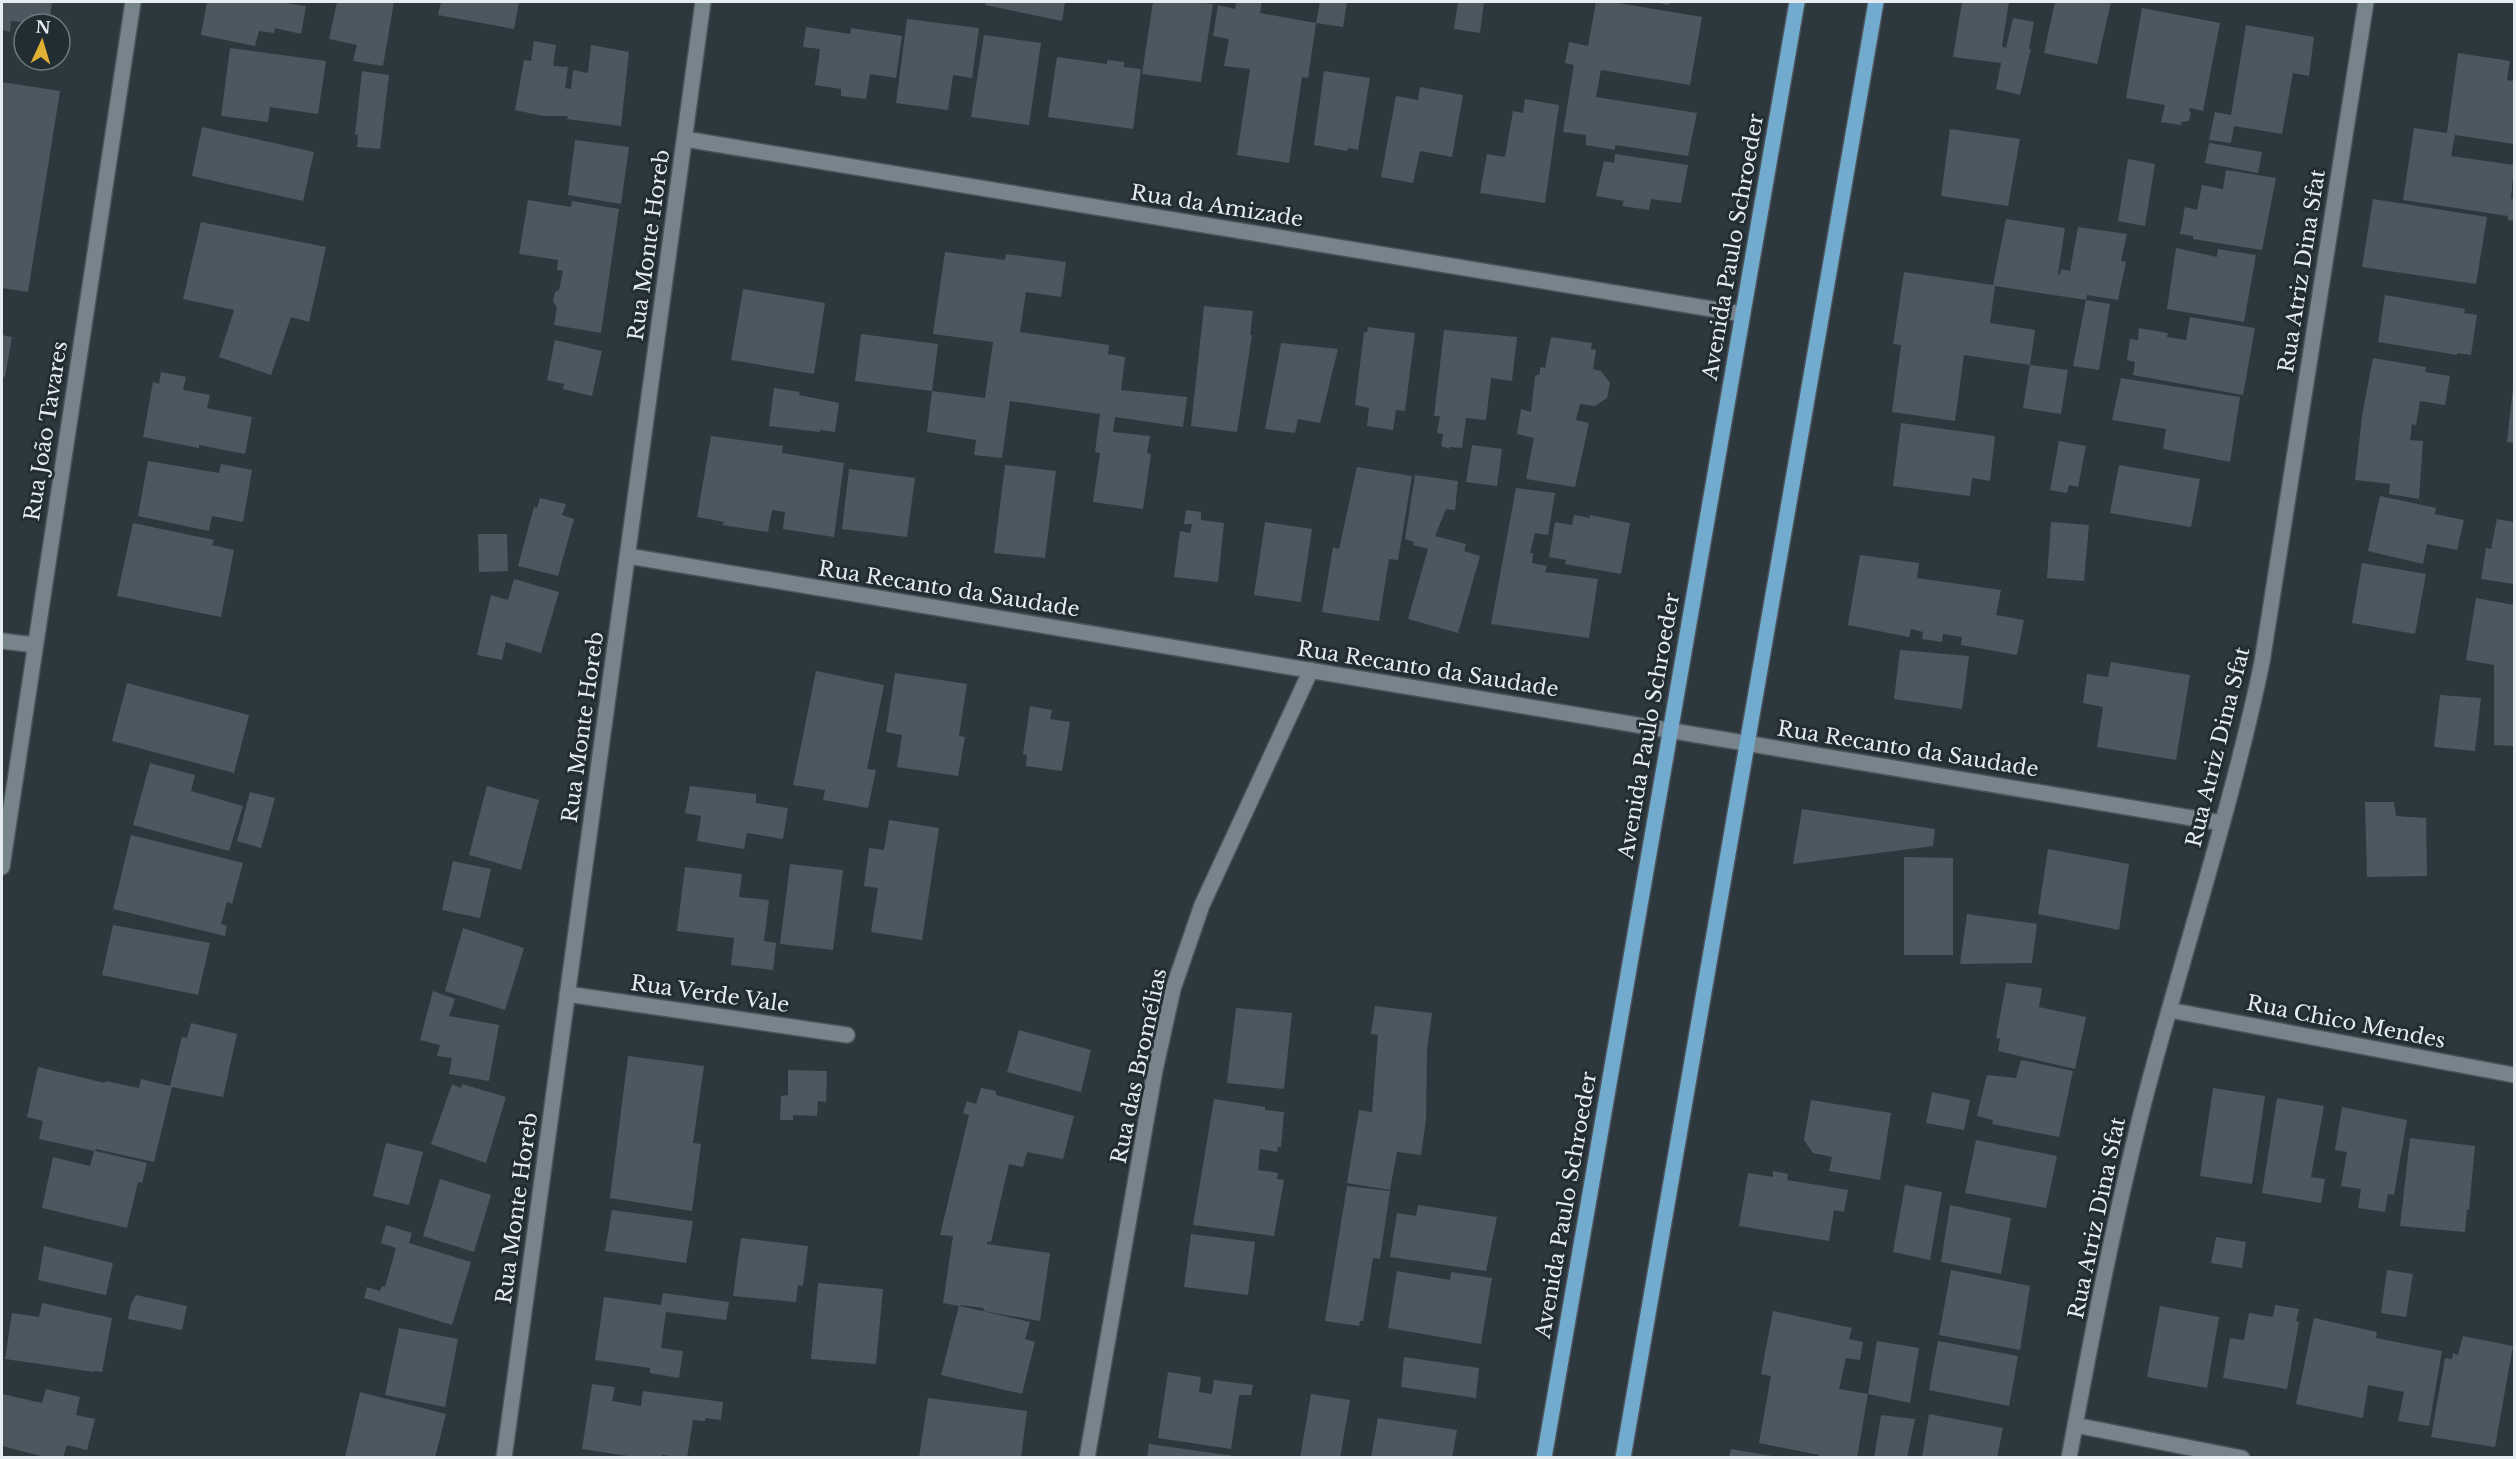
<svg xmlns="http://www.w3.org/2000/svg" width="2516" height="1459" viewBox="0 0 2516 1459" font-family="'Libre Baskerville',serif">
<rect width="100%" height="100%" fill="#2c373e"/>
<path fill="#4c575f" d="M2 2H52L49 24 11 21 10 32 2 30Z
M207 2H280L306 6 301 34 275 28 274 33 259 31 255 46 201 35Z
M337 2H394L383 66 353 61 357 45 329 39Z
M441 2H519L514 29 438 15Z
M986 2H1065L1062 21 985 5Z
M1153 2H1195L1213 4 1201 82 1142 74Z
M1236 2H1262L1260 13 1316 23 1308 78 1302 77 1289 163 1237 155 1250 69 1224 66 1229 39 1213 36 1218 5 1235 9Z
M1320 2H1347L1343 27 1316 23Z
M1458 2H1484L1480 33 1454 29Z
M1596 2H1612L1702 17 1690 85 1601 70 1596 97 1697 113 1688 156 1615 145V150L1586 145V135L1563 132 1574 65 1565 63 1569 42 1588 46Z
M1653 2H1670L1669 5Z
M1962 2H2009L2002 46 2006 48 2013 18 2034 22 2029 49H2031L2020 95 1996 89 2001 63 1953 57Z
M2055 2H2111L2097 64 2044 53Z
M2142 8 2220 23 2203 111 2190 108 2189 112H2191L2189 121 2181 122V125L2161 122 2165 105 2126 98Z
M907 19 979 28 972 78 953 75 948 110 896 103Z
M2246 25 2314 37 2309 76 2293 73 2282 134 2234 126 2231 143 2209 140 2215 112 2231 115Z
M806 27 850 34 851 28 902 36 896 78 870 74 866 99 841 96V89L815 85 820 49 803 47Z
M984 35 1041 43 1029 125 971 117Z
M534 41 556 45 553 66 568 67 565 88 571 89 573 70 588 73 591 45 629 52 621 126 567 119 568 116H543L515 110 524 60 531 61Z
M230 48 326 61 318 114 270 107 268 122 221 116Z
M2458 53 2510 61 2507 80 2514 81V144L2455 135 2451 156 2514 165 2511 199H2514V221L2508 220V216L2403 200 2414 128 2447 133Z
M1057 57 1107 64V60L1124 62V67L1141 69 1133 129 1048 117Z
M362 71 389 75 380 149 357 147 358 134 355 135Z
M1324 71 1370 78 1358 150 1348 148 1347 151 1314 145Z
M2 82 60 91 28 292 2 288Z
M1420 87 1463 95 1452 157 1420 151 1413 183 1381 177 1396 96 1418 100Z
M1525 99 1559 105 1545 203 1480 193 1487 154 1505 157 1513 111 1523 113Z
M202 127 314 152 303 201 192 176Z
M1950 129 2020 139 2008 206 1941 196Z
M575 140 629 147 621 204 568 195Z
M2209 143 2262 152 2258 173 2205 163Z
M1615 154 1688 165 1681 203 1651 199 1649 210 1622 206 1624 201 1596 196 1604 161 1614 163Z
M2128 159 2155 164 2145 226 2118 221Z
M2226 170 2276 178 2262 250 2193 239V236L2180 234 2185 207 2197 210 2202 185 2223 189Z
M2373 199 2487 217 2476 284 2362 267Z
M528 200 571 207 572 201 619 209 601 333 554 325 557 307 553 302 555 292 559 290 563 271 557 270 558 260 519 254Z
M2006 219 2065 228 2058 274 2060 275 2061 269 2070 271 2078 227 2127 234 2121 261 2126 262 2118 300 2087 295 2086 300 1995 286 1990 323 2035 330 2030 365 1964 355 1955 421 1892 412 1901 345 1893 344 1904 272 1993 285Z
M201 222 326 247 309 322 291 317 271 375 219 357 234 310 183 299Z
M2176 248 2217 257 2218 249 2256 255 2244 322 2167 309Z
M945 252 1005 260 1006 254 1066 262 1061 297 1026 292 1020 332 1109 345 1108 354 1125 357 1121 390 1187 397 1183 427 1115 417 1113 432 1150 436 1147 453 1151 454 1143 509 1093 502 1100 453 1095 452 1100 414 1010 401 1002 458 974 455 976 440 927 432 932 391 855 381 861 334 938 344 932 391 985 398 993 342 933 334Z
M743 289 825 303 814 374 731 360Z
M2385 295 2465 309 2464 313 2477 315 2471 355 2457 353V355L2378 342Z
M2086 300 2110 304 2099 370 2073 366Z
M1204 306 1253 311 1250 335H1252L1237 432 1191 426Z
M2190 317 2255 328 2243 395 2133 375 2135 362 2127 360 2130 339 2138 340 2139 328 2168 333 2167 337 2186 340Z
M1368 327 1415 333 1405 411 1396 410 1393 430 1367 426 1369 408 1355 405 1364 332H1367Z
M1444 330 1517 337 1512 381 1491 378 1486 420 1466 418 1462 448 1450 447 1449 449 1441 446 1443 434 1437 433 1440 416H1434Z
M2 335 12 337 5 377 2 376Z
M1551 337 1592 343 1591 349 1596 350 1593 369 1601 371 1610 383 1607 398 1595 406 1580 404 1576 420 1589 423 1575 487 1526 479 1534 438 1517 434 1521 409 1531 412 1535 376 1540 374V367L1545 368Z
M555 340 602 351 592 396 563 389 564 384 547 380Z
M1281 343 1338 349 1320 423 1298 419 1295 433 1265 429Z
M2373 358 2426 367 2425 372 2450 376 2445 405 2420 401 2416 425 2412 424 2410 440 2423 441 2419 499 2389 494 2390 484 2355 480 2362 416Z
M2030 365 2068 370 2061 414 2023 408Z
M161 372 186 377 183 390 210 395 207 408 252 417 245 454 199 445V448L143 437 153 382 159 384Z
M2121 378 2240 397 2230 462 2163 449 2166 429 2112 420Z
M774 388 800 392 799 395 839 403 835 432 820 430V432L769 426Z
M2513 388H2514V443L2507 442Z
M1901 423 1995 436 1990 481 1972 478 1970 496 1893 486Z
M711 436 783 446 782 453 844 463 834 537 783 529 785 512 772 510 768 532 722 525 724 522 697 517Z
M2059 441 2086 446 2078 487 2069 485 2067 493 2050 490Z
M1472 445 1502 449 1497 486 1466 482Z
M148 461 219 473 221 464 252 470 243 522 212 516 209 531 138 516Z
M1005 465 1056 471 1045 558 994 553Z
M2119 465 2200 479 2191 527 2110 513Z
M1357 467 1412 476 1398 560 1389 559 1379 621 1322 612 1333 547 1339 549Z
M849 469 915 478 907 537 842 529Z
M1415 475 1458 481 1455 510 1446 509 1435 536 1466 544 1464 551 1480 556 1458 633 1408 619 1428 549 1413 545 1414 542 1405 539Z
M1516 488 1555 493 1548 535 1535 533 1530 553H1533L1532 563 1547 566 1545 572 1598 579 1589 638 1491 624Z
M2380 496 2436 508 2435 514 2464 520 2457 550 2427 544 2423 564 2368 551Z
M540 498 566 504 562 515 574 519 558 576 518 566 534 507 537 508Z
M1186 510 1201 512V520L1224 523 1218 582 1174 577 1180 531 1190 533 1192 524H1184Z
M1574 515 1590 518V515L1630 523 1621 574 1565 564 1566 560 1549 557 1555 522 1572 525Z
M2497 519 2514 522V584L2481 579 2486 548 2491 549Z
M1265 522 1312 529 1301 602 1254 595Z
M2051 522 2089 525 2084 581 2047 578Z
M133 523 214 540 212 545 234 550 221 617 117 596Z
M478 534H507L508 571 479 572Z
M1860 555 1919 563 1917 578 2001 590 1996 615 2024 620 2017 655 1961 645 1962 637 1943 634 1942 642 1922 639 1923 632 1911 629 1909 637 1848 625Z
M2362 563 2426 574 2415 634 2352 623Z
M514 579 559 592 541 653 506 642 502 660 477 655 491 595 508 600Z
M2476 598 2514 605V746L2494 745V665L2466 660Z
M1900 650 1969 656 1962 709 1894 699Z
M2111 662 2190 675 2176 760 2097 747 2103 707 2083 703 2087 674 2108 677Z
M816 671 884 685 867 769 876 770 868 808 823 800 825 790 793 785Z
M895 673 967 684 959 736 965 737 958 776 897 767 902 735 886 732Z
M127 683 249 715 234 773 112 741Z
M2440 695 2481 698 2475 751 2434 747Z
M1030 706 1052 710 1050 719 1070 722 1062 771 1026 766 1027 755 1023 754Z
M150 763 195 775 191 791 243 806 229 851 133 825Z
M487 786 539 800 521 870 469 855Z
M690 786 756 794V803L788 808 783 839 747 833 744 849 697 841 701 816 685 813Z
M250 792 275 798 261 848 237 841Z
M2365 802H2394L2396 816 2426 818 2427 876 2367 877Z
M1802 809 1935 829 1933 846 1793 864Z
M889 820 939 828 922 940 871 932 878 888 864 886 869 848 884 850Z
M131 835 243 863 232 904 227 902 221 924 227 926 225 936 113 909Z
M2048 849 2129 864 2119 930 2038 914Z
M1904 857 1953 858V955H1904Z
M453 861 491 869 480 918 442 910Z
M790 864 843 870 833 950 780 944Z
M685 867 742 874 739 897 769 900 764 941 776 943 773 970 731 965 734 938 677 931Z
M1967 914 2037 924 2032 963 1960 964Z
M113 925 210 943 198 995 102 975Z
M463 928 524 948 505 1010 445 991Z
M2006 983 2042 988 2039 1007 2086 1017 2075 1069 1998 1051 2000 1039 1996 1038Z
M433 991 455 999 449 1016 499 1025 489 1081 449 1074 452 1058 437 1056 440 1045 420 1040Z
M1375 1006 1432 1013 1427 1050 1426 1120 1421 1155 1397 1152 1390 1190 1347 1183 1359 1110 1372 1112 1378 1035 1371 1034Z
M1236 1008 1292 1013 1284 1089 1227 1083Z
M191 1023 237 1034 223 1097 172 1087 154 1162 96 1149 95 1151 147 1163 142 1183 138 1182 127 1228 42 1208 53 1157 90 1166 94 1151 39 1139 43 1121 27 1117 38 1067 105 1083V1081L139 1088 141 1079 170 1086 182 1037 187 1038Z
M1019 1030 1091 1050 1081 1092 1007 1072Z
M628 1056 704 1066 693 1143 701 1144 692 1211 610 1198Z
M2021 1060 2073 1071 2059 1137 1992 1124 1993 1120 1977 1116 1987 1075 2016 1078Z
M788 1070 827 1071 826 1102 818 1101 817 1116 793 1115V1120H780L781 1096 788 1095Z
M452 1084 461 1088 462 1084 506 1097 486 1163 431 1144Z
M981 1088 996 1091V1095L1074 1116 1063 1159 1027 1152 1023 1167 1009 1164 991 1242 988 1241 987 1244 1050 1253 1040 1321 983 1311 984 1308 961 1305 960 1306 1030 1322 1025 1339 1035 1342 1022 1394 941 1375 959 1306 943 1303 953 1236 940 1235 969 1115 963 1113 967 1101 976 1104Z
M2213 1088 2265 1096 2252 1184 2200 1176Z
M1932 1092 1970 1100 1964 1130 1926 1123Z
M2277 1098 2324 1106 2311 1177 2325 1179 2321 1203 2262 1193Z
M1214 1099 1265 1107V1110L1284 1112 1281 1147H1278L1277 1152 1260 1149 1258 1170 1278 1173 1277 1179 1284 1180 1274 1236 1193 1225Z
M1811 1100 1891 1113 1880 1180 1829 1171 1832 1157 1813 1153 1804 1140Z
M2342 1107 2407 1120 2394 1195 2388 1194 2385 1212 2358 1208 2361 1189 2341 1186 2347 1152 2335 1150Z
M2410 1138 2475 1146 2469 1210 2467 1209 2465 1232 2400 1226Z
M1976 1140 2057 1156 2046 1208 1965 1193Z
M386 1143 423 1152 409 1205 373 1196Z
M1773 1171 1788 1174 1787 1180 1848 1190 1844 1212 1834 1210 1829 1241 1739 1226 1748 1173 1773 1177Z
M440 1179 491 1195 474 1252 423 1236Z
M1905 1185 1942 1192 1930 1260 1893 1252Z
M1347 1186 1390 1191 1380 1259 1373 1258 1363 1321H1360L1359 1326 1325 1321Z
M1418 1205 1497 1217 1486 1271 1390 1257 1397 1213 1416 1216Z
M1950 1205 2011 1218 2001 1274 1941 1262Z
M612 1210 693 1221 686 1263 605 1251Z
M386 1225 412 1233 409 1243 471 1262 452 1325 364 1298 367 1287 380 1291 382 1286 385 1287 396 1248 381 1243Z
M1191 1234 1255 1242 1248 1295 1184 1287Z
M2216 1237 2246 1242 2242 1268 2211 1263Z
M741 1238 808 1246 803 1286 798 1285 796 1302 733 1296Z
M44 1246 113 1263 106 1295 38 1280Z
M1951 1270 2030 1286 2020 1350 1939 1335Z
M2387 1270 2413 1274 2406 1317 2381 1313Z
M1397 1271 1450 1280 1451 1272 1492 1278 1481 1344 1388 1328Z
M818 1283 883 1289 876 1364 811 1359Z
M663 1293 729 1302 726 1320 666 1312 661 1348 683 1351 679 1378 650 1373V1368L595 1360 604 1297 661 1305Z
M136 1295 187 1306 182 1330 128 1319 131 1304Z
M42 1303 112 1318 102 1372 94 1371V1372L5 1359 12 1313 39 1317Z
M2275 1305 2299 1309 2296 1321 2299 1322 2287 1389 2223 1378 2230 1338 2244 1340 2249 1313 2273 1317Z
M2160 1306 2219 1317 2207 1388 2147 1377Z
M1773 1311 1852 1328 1849 1339 1863 1342 1860 1360 1846 1358 1839 1389 1868 1394 1877 1341 1919 1348 1910 1403 1868 1394 1857 1458H1819V1455L1759 1443 1771 1376 1761 1374Z
M2314 1318 2377 1332 2376 1338 2442 1351 2429 1426 2398 1421 2404 1392 2368 1385 2363 1418 2296 1404Z
M399 1328 458 1339 445 1407 385 1395Z
M2463 1336 2513 1346 2495 1447 2431 1437 2445 1358 2452 1359 2453 1353 2458 1355Z
M1938 1341 2018 1356 2009 1406 1929 1390Z
M1404 1357 1479 1368 1476 1398 1401 1387Z
M1168 1372 1201 1377 1199 1392 1212 1394 1214 1380 1253 1385 1251 1395H1239L1231 1449 1158 1438Z
M592 1384 615 1387 612 1401 641 1406 643 1391 723 1402 721 1420 706 1418 705 1421 693 1420 687 1458 662 1455 661 1458H641L582 1449Z
M46 1389 80 1397 76 1415 95 1419 87 1450 67 1445 63 1457 49 1458 2 1446V1394L42 1403Z
M360 1392 446 1414 435 1458H345Z
M1311 1394 1350 1400 1340 1458H1300Z
M928 1398 1027 1411 1021 1458H919Z
M1929 1414 2003 1428 1997 1458H1922Z
M1881 1415 1915 1419 1907 1458H1874Z
M1378 1418 1457 1430 1452 1458H1371Z
M1149 1444 1234 1456V1458H1147Z
M1731 1449 1772 1456 1771 1458H1729Z"/>
<g fill="none" stroke-linecap="round" stroke-linejoin="round">
<defs>
<path id="minor" d="M685 139 1742 314
M628 556 2222 823
M2 641 35 645
M2 867 133 2
M567 994 847 1035
M2169 1010 2514 1075
M2075 1425 2242 1458
M504 1458 703 2
M1087 1458 1155 1070 1173 989 1202 905 1311 670
M2069 1458C2091 1339 2114 1219 2144 1102 2182 955 2231 811 2262 662L2366 2"/>
<path id="major" d="M1544 1458 1797 2
M1623 1458 1876 2"/>
</defs>
<use href="#minor" stroke="#4b545a" stroke-width="18"/>
<use href="#major" stroke="#4b545a" stroke-width="18"/>
<use href="#minor" stroke="#78848c" stroke-width="15"/>
<use href="#major" stroke="#72abcd" stroke-width="15"/>
</g>
<g text-anchor="middle" stroke-width="6" stroke-linejoin="round" paint-order="stroke">
<g font-size="21" fill="#e6edf2" stroke="#222c33">
<text transform="translate(1217 206) rotate(9)" y="7">Rua da Amizade</text>
<text transform="translate(649 245) rotate(-82)" y="7">Rua Monte Horeb</text>
<text transform="translate(1733 247) rotate(-80)" y="7">Avenida Paulo Schroeder</text>
<text transform="translate(2302 271) rotate(-81)" y="7">Rua Atriz Dina Sfat</text>
<text transform="translate(46 431) rotate(-81)" y="7">Rua João Tavares</text>
<text transform="translate(949 589) rotate(9)" y="7">Rua Recanto da Saudade</text>
<text transform="translate(1428 669) rotate(9)" y="7">Rua Recanto da Saudade</text>
<text transform="translate(1649 726) rotate(-80)" y="7">Avenida Paulo Schroeder</text>
<text transform="translate(583 727) rotate(-82)" y="7">Rua Monte Horeb</text>
<text transform="translate(2218 747) rotate(-76)" y="7">Rua Atriz Dina Sfat</text>
<text transform="translate(1908 749) rotate(9)" y="7">Rua Recanto da Saudade</text>
<text transform="translate(710 994) rotate(8)" y="7">Rua Verde Vale</text>
<text transform="translate(2346 1022) rotate(11)" y="7">Rua Chico Mendes</text>
<text transform="translate(1139 1066) rotate(-78)" y="7">Rua das Bromélias</text>
<text transform="translate(1566 1205) rotate(-80)" y="7">Avenida Paulo Schroeder</text>
<text transform="translate(517 1208) rotate(-82)" y="7">Rua Monte Horeb</text>
<text transform="translate(2097 1218) rotate(-78)" y="7">Rua Atriz Dina Sfat</text>
</g>
</g>
<rect width="2516" height="1459" fill="none" stroke="#e6edf2" stroke-width="6"/>
<g transform="translate(42 42) rotate(4)"><circle r="28" fill="#222c33" stroke="#70797f" stroke-width="1.5"/>
<path d="M0-4.5L10 22L0 15L-10 22Z" fill="#dfb034"/>
<text y="-9" font-size="16" font-weight="bold" text-anchor="middle" fill="#e6edf2">N</text>
</g>
</svg>
